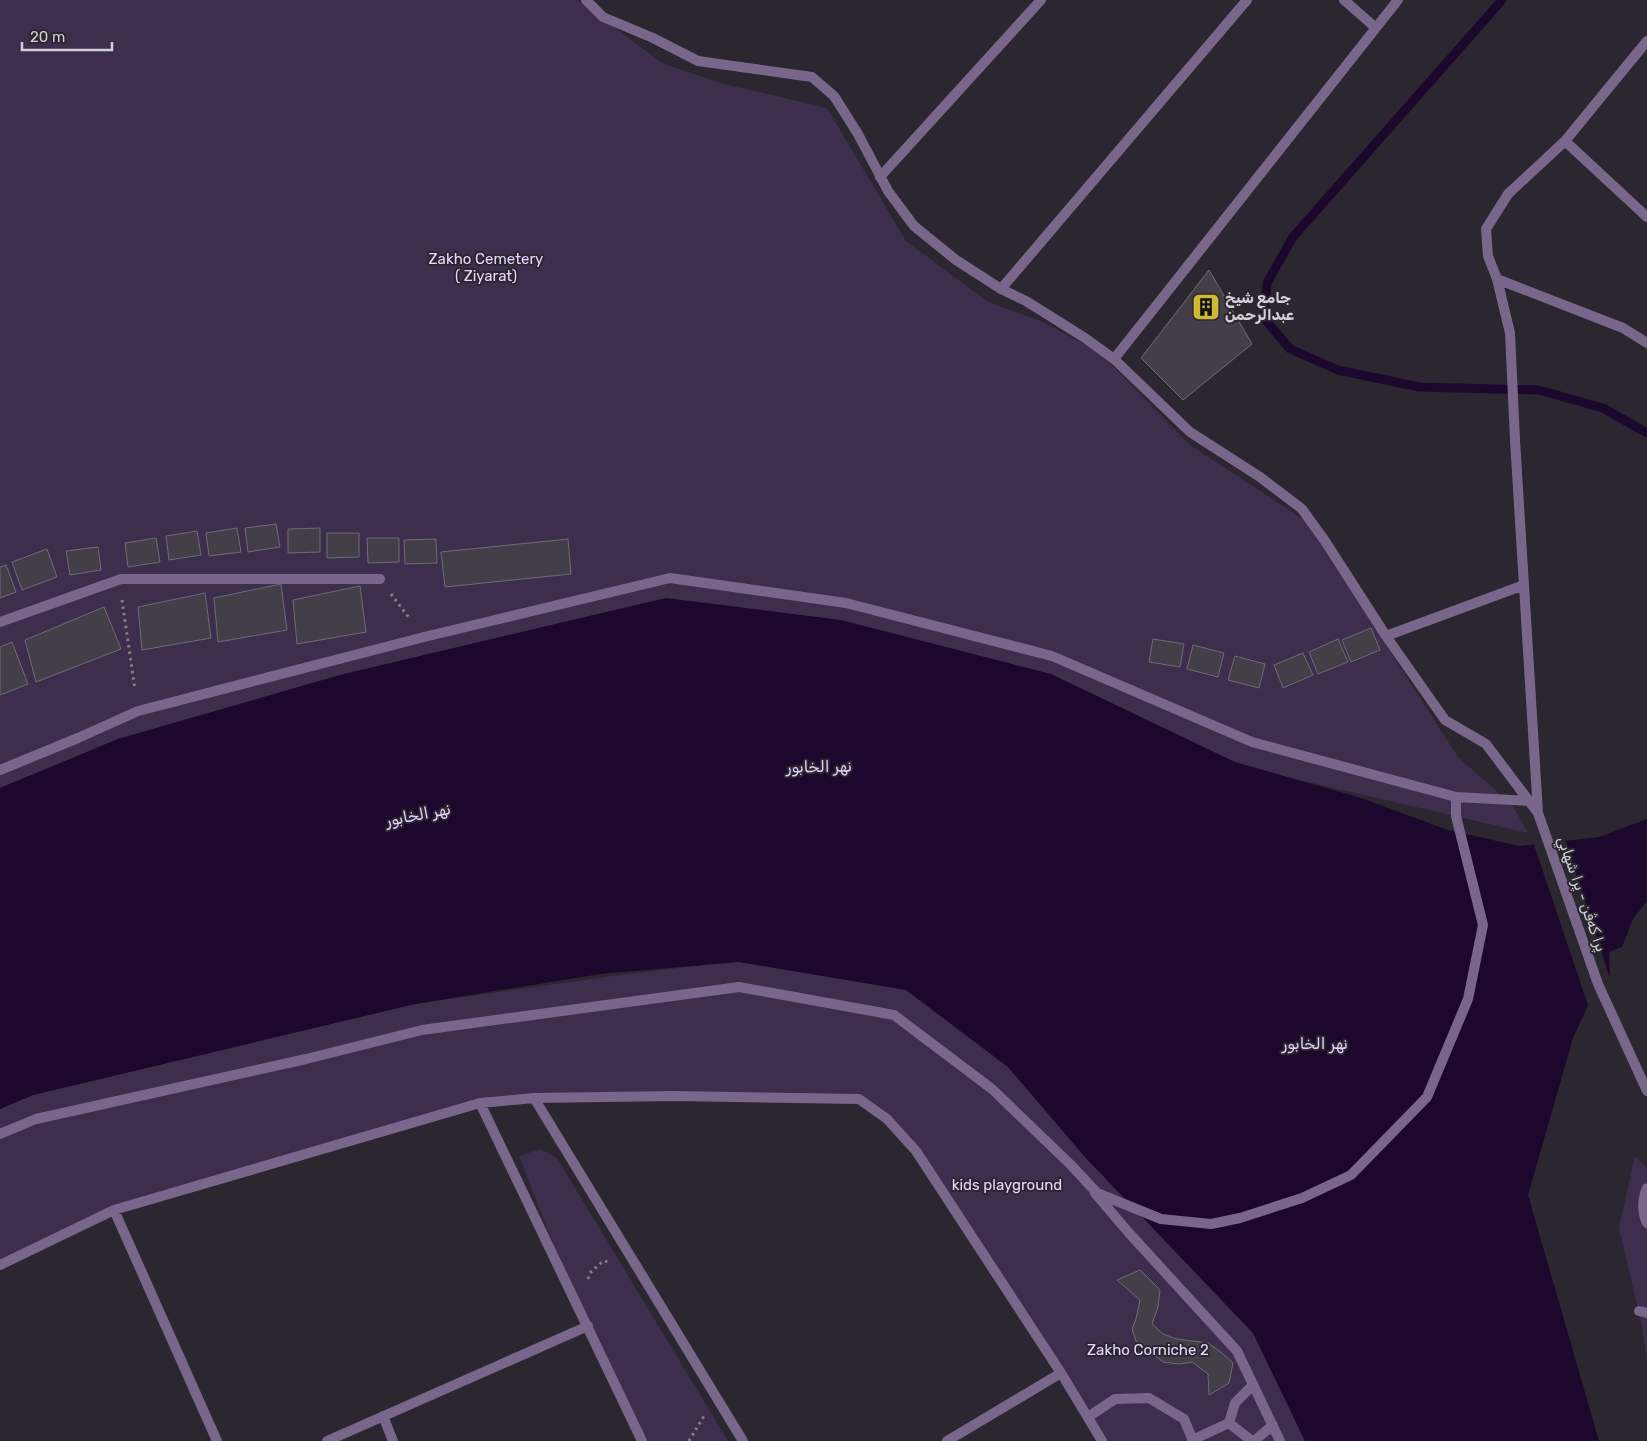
<svg xmlns="http://www.w3.org/2000/svg" width="1647" height="1441" viewBox="0 0 1647 1441" font-family="Rubik,Vazirmatn,sans-serif">
<rect width="100%" height="100%" fill="#2b2630"/>
<path fill="#3e2e4e" d="M0 0H578L662 63 720 83 827 108 906 241 988 302 1043 322 1099 352 1190 445 1315 527 1370 620 1458 757 1513 806 1528 833 1247 768 666 598 340 675 118 739 0 788Z
M735 961 906 990 1008 1067 1088 1160 1253 1333 1305 1441H1102L916 1151 859 1099 480 1103 114 1210 0 1265V1109L33 1095 415 1004 613 976Z
M541 1149 557 1158 728 1441H648L577 1305 519 1156Z
M1635 1156 1647 1169V1361L1642 1326 1619 1228Z"/>
<path fill="#1c082c" d="M666 598 841 620 1051 674 1235 762 1361 798 1448 830 1519 846 1599 837 1647 819V901L1633 919 1622 947 1609 952 1610 976 1598 984 1573 1038 1528 1195 1599 1441H1305L1253 1333 1084 1156 1008 1067 906 990 739 962 600 974 415 1004 33 1095 0 1109V788L118 739 340 675Z"/>
<path fill="#2b2630" d="M1565 838 1610 979 1600 986 1589 1008 1533 842Z"/>
<g fill="none" stroke-linecap="round" stroke-linejoin="round">
<path stroke="#1c082c" stroke-width="9" d="M1502 0 1293 237 1267 283 1264 318 1290 349 1338 370 1419 387 1539 390 1603 408 1647 433"/>
</g>
<path fill="#443e49" stroke="#706a76" d="M1209 270 1252 344 1183 400 1141 358Z
M276 524 280 547 248 552 245 528Z
M237 528 241 552 209 556 206 533Z
M320 528V552L288 553V529Z
M197 531 201 555 169 560 166 536Z
M327 533H359V557L327 558Z
M156 538 160 562 128 567 125 543Z
M367 538H399V562L368 563Z
M436 539 437 563 405 564 404 540Z
M568 539 571 574 445 587 441 552Z
M98 547 101 570 70 575 66 551Z
M47 549 57 577 22 590 12 562Z
M6 565 16 592 0 598V567Z
M281 584 287 630 218 642 214 598Z
M360 586 366 632 297 644 293 600Z
M205 593 211 638 142 650 138 607Z
M104 607 121 649 36 682 25 640Z
M1371 628 1380 650 1351 662 1342 640Z
M1153 639 1184 644 1180 667 1149 662Z
M1338 639 1348 662 1318 674 1309 652Z
M12 642 28 684 0 695V647Z
M1193 645 1224 653 1218 677 1187 669Z
M1303 653 1313 675 1283 688 1274 665Z
M1235 656 1265 664 1259 688 1228 680Z
M1140 1270 1160 1290 1158 1307 1152 1324 1163 1334 1177 1339 1208 1343 1222 1353 1233 1363 1229 1383 1209 1395 1208 1374 1192 1362 1179 1364 1163 1362 1136 1341 1132 1329 1136 1319 1140 1300 1117 1280Z"/>
<g fill="none" stroke-linecap="round" stroke-linejoin="round">
<path stroke="#817e86" stroke-width="3" stroke-dasharray="2.5 4" stroke-linecap="butt" d="M391 594 410 619
M122 600 135 690
M588 1279 590 1273 603 1261 610 1262
M689 1441 704 1416"/>
<path stroke="#78678b" stroke-width="10" d="M1344 0 1376 28
M880 177 1041 0
M1001 289 1247 0
M1114 359 1398 0"/>
<path stroke="#78678b" stroke-width="10" d="M586 0 603 17 653 38 698 61 812 77 834 96 858 134 888 191 914 226 956 260 1001 289 1026 301 1085 338 1114 359 1190 432 1260 477 1302 509 1325 541 1386 636 1445 720 1486 744 1538 813
M1647 41 1565 141 1508 194 1486 229 1488 256 1497 279 1510 333 1515 440 1538 813 1598 984 1647 1091
M1565 141 1647 217
M1497 279 1623 328 1647 343
M0 622 121 579H380
M1386 636 1524 585
M0 770 78 738 138 711 424 637 670 578 846 603 1052 656 1252 742 1456 797
M534 1098 743 1441
M480 1103 642 1441
M0 1134 36 1119 306 1059 422 1030 739 987 894 1015 992 1089 1070 1164 1097 1193 1161 1219 1211 1224 1240 1218 1302 1198 1351 1175 1427 1097 1468 999 1483 925 1456 816V797L1529 801
M1647 1188C1642 1200 1642 1212 1647 1223
M1095 1193 1129 1233 1237 1351 1280 1441
M114 1210 217 1441
M0 1265 114 1210 480 1103 534 1098 675 1096 859 1099 887 1119 916 1151 1061 1373 1102 1441
M1639 1311 1647 1313
M383 1416 393 1441
M1088 1417 1115 1399 1149 1398 1184 1419 1193 1441
M1229 1423 1235 1403 1253 1385
M1192 1440 1229 1423 1252 1441
M327 1441 588 1326
M947 1441 1061 1373
M1254 1441 1273 1425"/>
</g>
<defs>
<symbol id="building-square" viewBox="-11 -11 22 22"><rect x="-9" y="-9" width="18" height="18" rx="4" fill="#d2b735" stroke="#2b2630"/><path d="M-4-6H4V6H1V3H-1V6H-4ZM-2.5-4.3h1.7v1.8h-1.7ZM.8-4.3h1.7v1.8H.8ZM-2.5-1h1.7V.8h-1.7ZM.8-1h1.7V.8H.8Z" fill="#111"/></symbol>
</defs>
<g fill-rule="evenodd">
<use href="#building-square" x="1190" y="291" width="32" height="32"/>
</g>
<g text-anchor="middle" stroke-width="4" stroke-linejoin="round" paint-order="stroke">
<g font-size="15" fill="#e9d5ff" stroke="#2b2630">
<text x="486" y="264">Zakho Cemetery<tspan x="486" dy="17">( Ziyarat)</tspan></text>
<text x="1007" y="1190">kids playground</text>
<text x="1148" y="1355">Zakho Corniche 2</text>
</g>
<g font-size="15" font-weight="bold" fill="#d2cfd6" stroke="#2b2630" text-anchor="start">
<text x="1225" y="303">جامع شيخ<tspan x="1225" dy="17">عبدالرحمن</tspan></text>
</g>
<g font-size="15" fill="#d2cfd6" stroke="#2b2630">
<text transform="translate(1582 894) rotate(71)" y="5">پرا كه‌ڤن - پرا شهابي</text>
</g>
<g font-size="16" font-style="italic" fill="#e4d0fa" stroke="#2b2630">
<text transform="translate(819 766) rotate(-1)" y="6">نهر الخابور</text>
<text transform="translate(418 814) rotate(-11)" y="6">نهر الخابور</text>
<text x="1315" y="1049">نهر الخابور</text>
</g>
</g>
<path d="M22 42v8h90v-8" fill="none" stroke="#d2cfd6" stroke-width="2.5"/>
<text x="30" y="42" font-size="15" fill="#d2cfd6" stroke="#2b2630" stroke-width="4" paint-order="stroke">20 m</text>
</svg>
